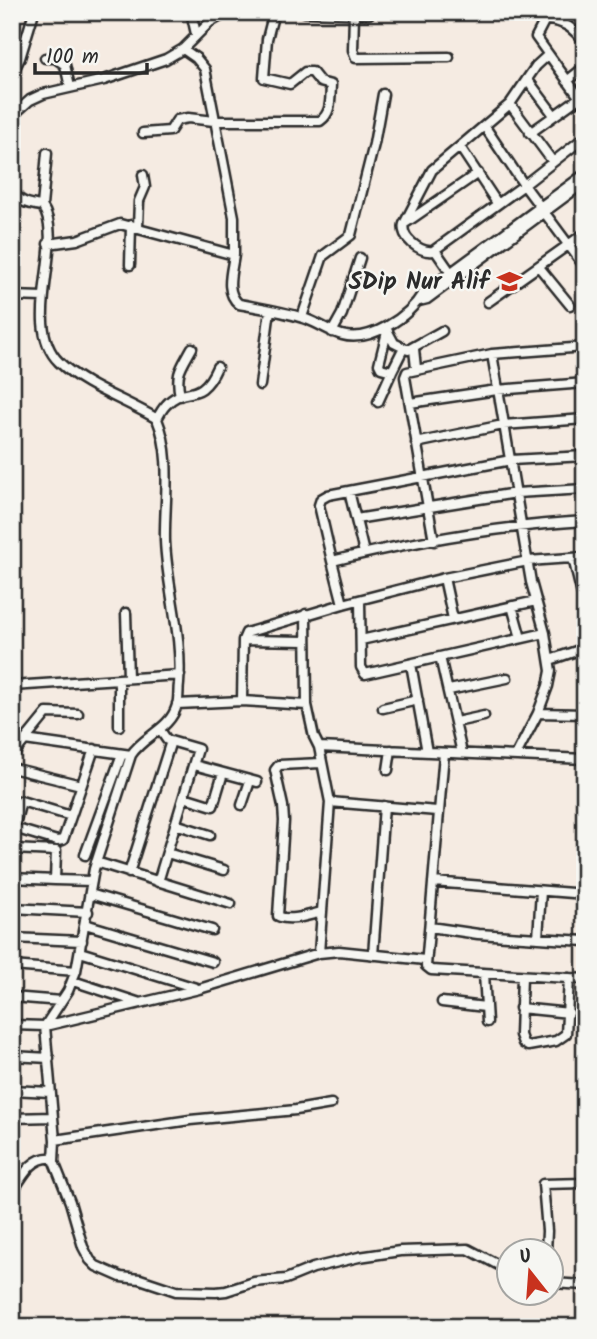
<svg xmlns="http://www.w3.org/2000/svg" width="597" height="1339" viewBox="0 0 597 1339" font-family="Kalam,sans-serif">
<rect width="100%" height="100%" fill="#f5ebe2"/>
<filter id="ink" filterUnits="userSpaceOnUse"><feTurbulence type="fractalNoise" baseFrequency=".0143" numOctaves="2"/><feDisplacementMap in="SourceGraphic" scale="14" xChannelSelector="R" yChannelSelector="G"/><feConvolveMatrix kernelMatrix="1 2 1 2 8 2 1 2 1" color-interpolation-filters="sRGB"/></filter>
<g filter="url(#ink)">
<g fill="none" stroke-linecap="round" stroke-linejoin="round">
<defs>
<path id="minor" d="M191 12 196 34
M305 12 369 14
M549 12 536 37 585 105
M354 15 353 50 356 58 449 57
M546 20C565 21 573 28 585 43
M183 49 196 58 205 69 234 217V255
M548 55 536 66 510 104 432 170 404 224C400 237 420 253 433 251L524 185 585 137
M45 58H55L65 65 70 87
M12 74 20 58 34 12
M527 79 554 115
M567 81 585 67
M510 104 553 162
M12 116 30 100 43 94 104 80 166 59 183 49 210 22 228 12
M485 127 524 185 585 267
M143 133 170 131 177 120 188 118 214 121H320C332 113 330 99 331 85L320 82 312 72H305L290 84 264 78 267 39 274 12
M530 133 579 98
M460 147 497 203
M12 186C16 202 27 204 42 206 67 241 20 324 59 362 85 387 126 400 157 419 173 457 164 501 165 541 167 589 183 635 179 684 178 690 179 699 177 705 170 730 144 735 131 755L94 869 76 971 68 991 45 1026 55 1140 54 1162 70 1202 83 1247 90 1260 96 1266 121 1277 140 1279 176 1291 216 1292 226 1291 254 1282 286 1279 313 1268 359 1257 400 1251 468 1249 510 1271
M42 206 47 153
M407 222 478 173
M138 227 139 201 145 187 143 175
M48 244 77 240 120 224 234 255C232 271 224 292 239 304 260 308 282 311 303 318 317 322 328 331 342 335 370 343 409 317 423 293L585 174
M435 250 453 276
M130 265 131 225
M539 267 570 305
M12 296 43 297
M419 301 427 299 585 182
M488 302 585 233
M302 317 323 256 351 235 374 144 383 94
M387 330 394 343 408 350 442 331
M332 332 342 314 360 258
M414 349 416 368
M492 354 531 582 545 633 551 671 548 686 538 713 516 755
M392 371 403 349
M260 385 270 310
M180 396C175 373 181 368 192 348
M378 402 392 371 381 368 379 364 387 332
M410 403 497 390 585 383
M157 419C159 415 162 409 166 405 184 384 200 406 217 367
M416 443 503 425 585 419
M585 456 511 460 328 495 321 499 319 505 332 561C414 541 501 526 585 521
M349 491 364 553
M356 519 516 493 585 489
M434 541 405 377 407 372 492 354 585 347
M573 558 585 607
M332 561 343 604
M444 578 453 619
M360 600 361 667 365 674 545 633
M512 606 521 638
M126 613 128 678
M306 614 307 705 314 737 319 747 330 802 319 953
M243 640 306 641
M361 640 536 601
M440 657 462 753
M550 660 585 648
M411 664 427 752
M119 679V726
M12 686 180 675
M449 690 507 678
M242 701 243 640 246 633 343 604 444 578 528 561 585 557
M177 704 242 701 307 705
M383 708 418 700
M538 713 585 714
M456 722 484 716
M25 740 47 713 78 714
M319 747 585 759
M444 753 426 966 431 970 585 979
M12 756 25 740 131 755
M321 763 279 765 275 770 283 806 284 821 278 916C290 922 309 915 322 912
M194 765 257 782
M12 768 81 785
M388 770 391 750
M184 797 213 806 223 773
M330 802 437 811
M242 805 250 781
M71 816 21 801 14 828 57 841 63 840 94 749
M175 824 210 835
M12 849 56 851 55 880 92 881
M167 853 224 870
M85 855 122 754
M96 862 231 904
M129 873 171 741
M12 878 55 880
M158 882 198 749 167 740 160 730
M433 882 585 894
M90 894 212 930
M12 908 88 912
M85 924 213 962
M430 927 478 934 585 941
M12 938 82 941
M538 938 541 891
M80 952 196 988
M373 955 384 806
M12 966 76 971
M484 974 487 1022
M522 976 520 1035 523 1043 528 1046 556 1041 566 1034 569 978
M73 981 140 1003
M12 997 61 1001
M442 1002 485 1007
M520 1008 569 1013
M12 1025 45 1026 199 989 319 953 339 951 425 960
M12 1056 49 1058
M12 1090 50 1092
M12 1118 53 1117
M55 1140 190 1120 296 1110 331 1104
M12 1193C22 1177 32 1155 54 1158
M546 1252 547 1231 543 1184 585 1183
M552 1283 585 1285"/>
</defs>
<use href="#minor" stroke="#2b2b2b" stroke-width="13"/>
<use href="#minor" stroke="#f6f6f2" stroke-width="8"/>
</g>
</g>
<defs>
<symbol id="school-bare" viewBox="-9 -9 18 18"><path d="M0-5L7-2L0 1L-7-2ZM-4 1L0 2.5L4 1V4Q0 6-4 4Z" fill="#c8321e" stroke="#f6f6f2" stroke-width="2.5" paint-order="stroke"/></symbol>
</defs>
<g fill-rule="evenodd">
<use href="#school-bare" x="492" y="264" width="35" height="35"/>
</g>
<g text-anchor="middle" stroke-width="5" stroke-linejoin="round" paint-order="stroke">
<g font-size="24" font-weight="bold" fill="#2b2b2b" stroke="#f6f6f2" text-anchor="end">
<text x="489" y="289">SDip Nur Alif</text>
</g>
</g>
<rect width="597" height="1339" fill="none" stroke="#f6f6f2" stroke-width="42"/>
<rect x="21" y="21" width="555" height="1297" fill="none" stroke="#2b2b2b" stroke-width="2.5" filter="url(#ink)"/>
<g transform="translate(530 1272) rotate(343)"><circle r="33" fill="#f6f6f2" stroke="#a5a5a2" stroke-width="2"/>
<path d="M0-5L12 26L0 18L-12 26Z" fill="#c8321e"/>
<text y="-10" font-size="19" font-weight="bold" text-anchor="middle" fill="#2b2b2b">U</text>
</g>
<path d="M35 63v10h112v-10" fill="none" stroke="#2b2b2b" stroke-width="3.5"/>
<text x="46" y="63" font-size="21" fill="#2b2b2b" stroke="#f6f6f2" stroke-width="5" paint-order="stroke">100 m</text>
</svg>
